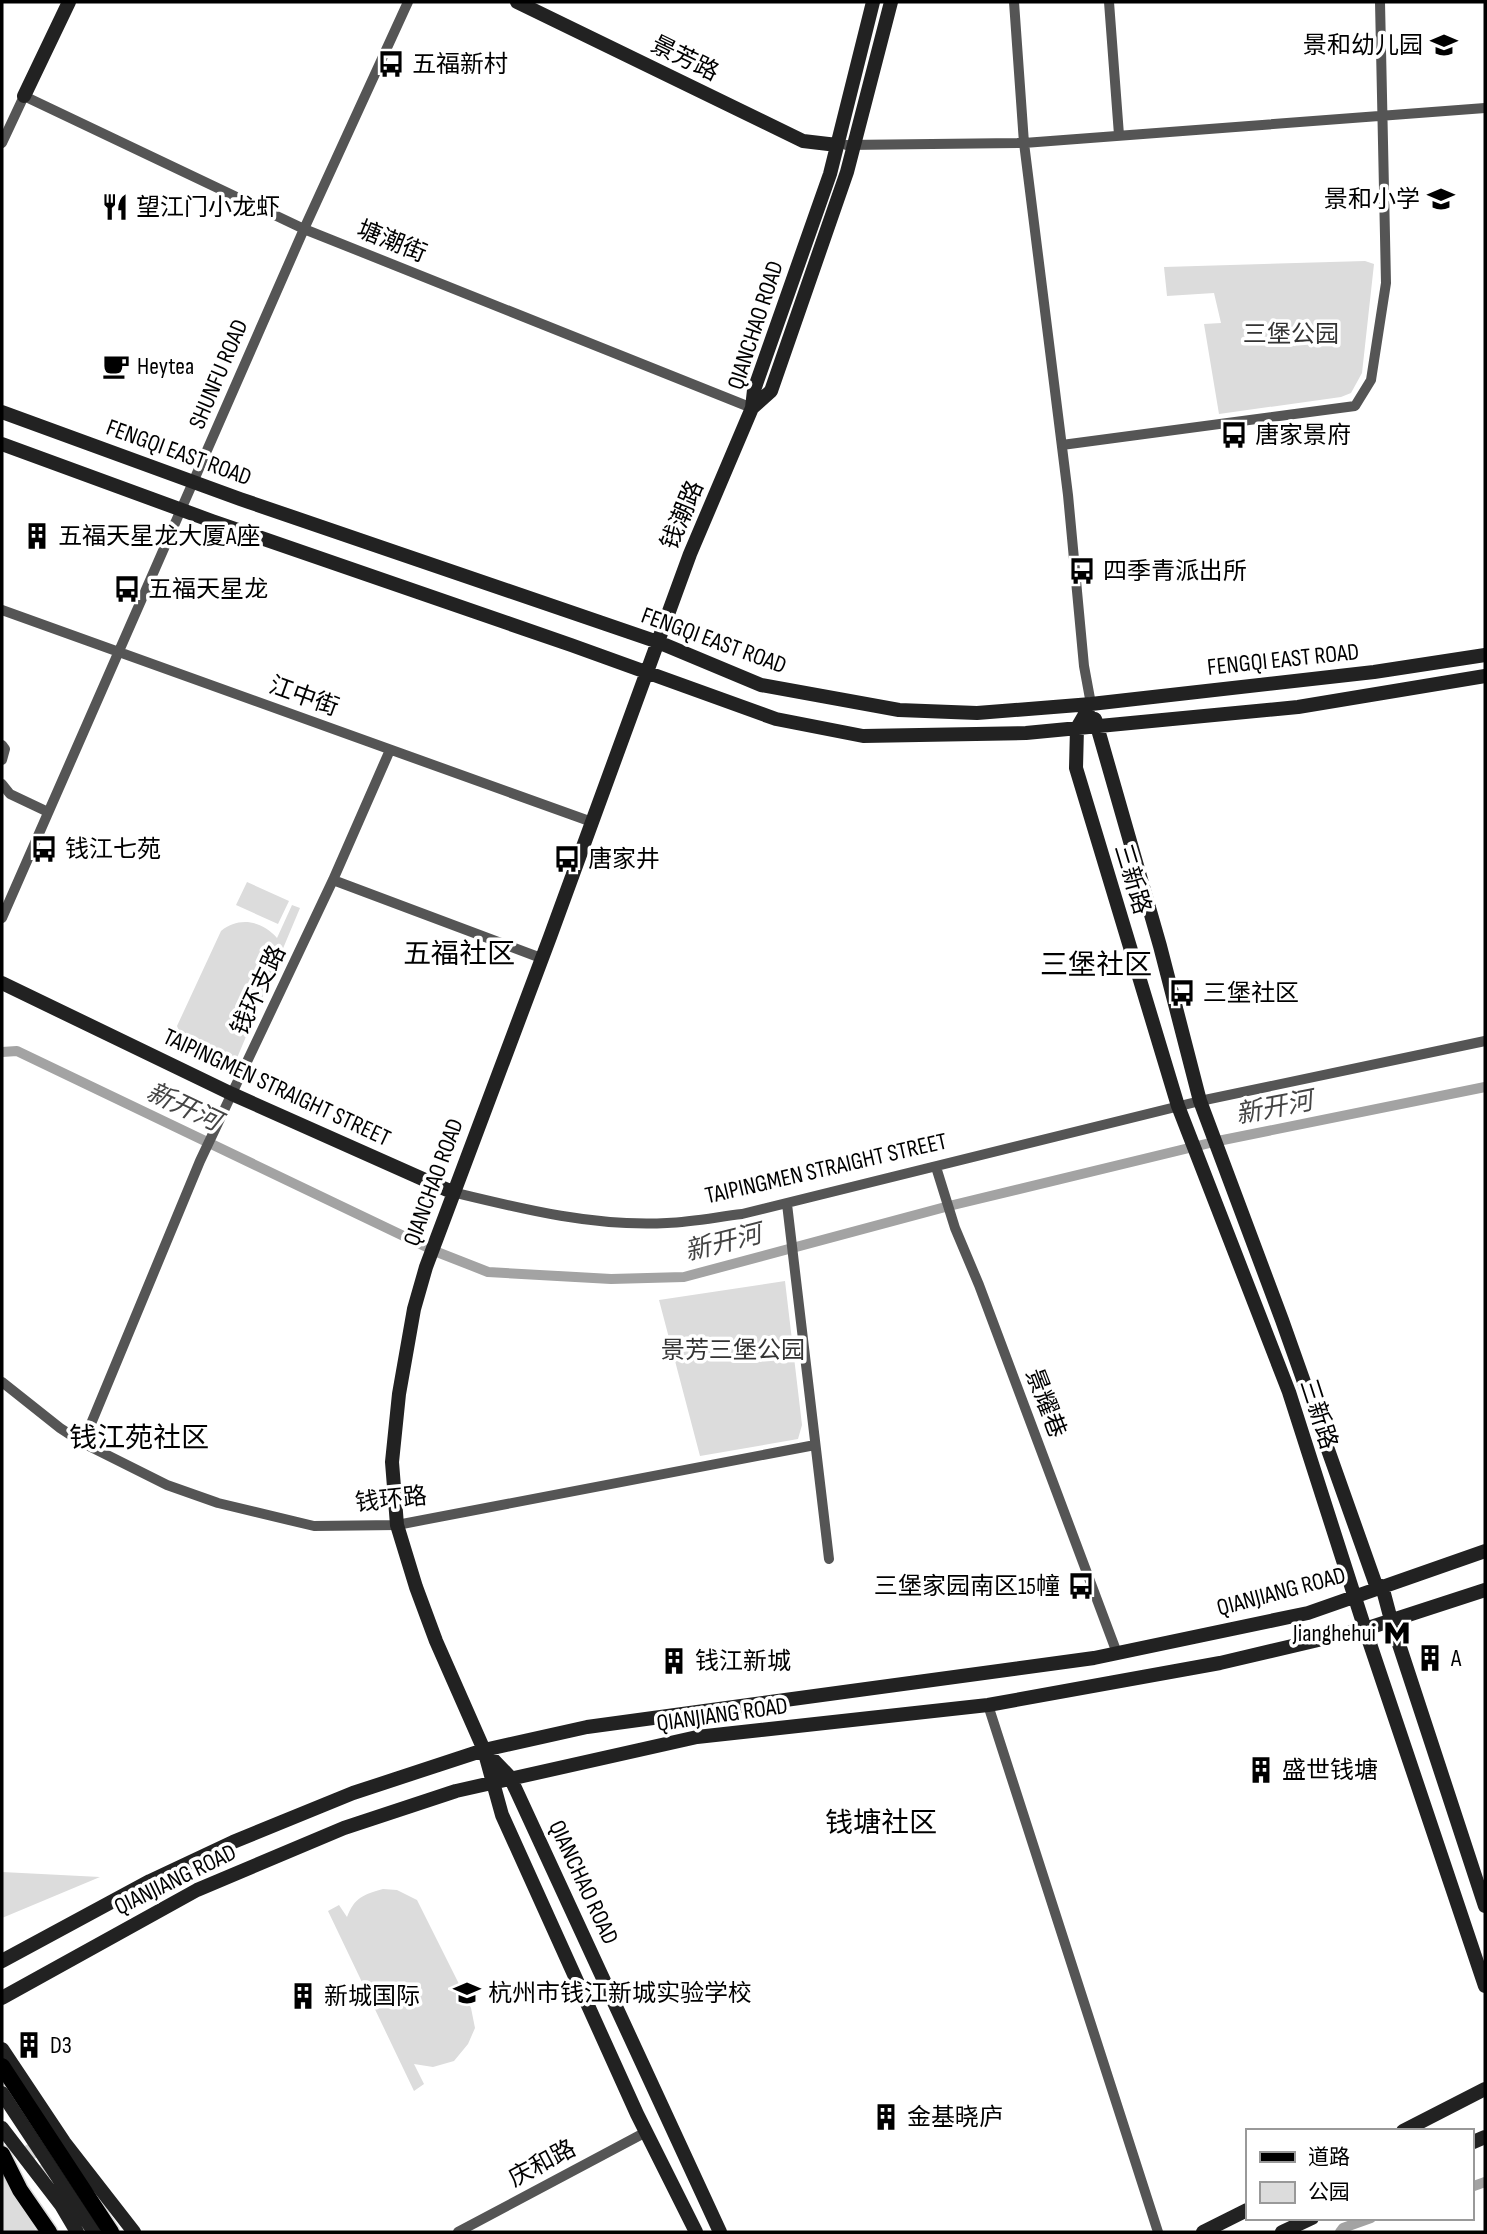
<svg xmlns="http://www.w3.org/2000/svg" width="1487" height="2234" viewBox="0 0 1487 2234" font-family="'Sofia Sans Condensed','Noto Sans SC',sans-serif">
<rect width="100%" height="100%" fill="#fff"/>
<path fill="#dcdcdc" d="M1365 261 1374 264 1362 373 1351 393 1341 397 1219 414 1204 324 1221 323 1214 293 1167 296 1164 267Z
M247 882 289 901 278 924 236 905Z
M292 905 300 908 232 1070 224 1067 227 1060C202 1064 185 1047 177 1026L221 931C239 916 263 921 277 938Z
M785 1281 802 1425 798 1439 700 1456 659 1300Z
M2 1872 100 1877 2 1918Z
M383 1889 397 1890 417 1900 471 2008 475 2028 468 2044 454 2061 433 2067 414 2064 424 2084 414 2091 328 1911 339 1905 347 1917C355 1897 363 1895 383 1889Z
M2 2175 37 2232H2Z"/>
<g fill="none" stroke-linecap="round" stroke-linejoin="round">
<path stroke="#a3a3a3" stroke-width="10" d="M2 1052 17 1051 437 1252 488 1272 611 1279 684 1277 949 1206 1218 1141 1485 1087
M1471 2187 1485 2182
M1340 2232 1343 2228 1371 2218"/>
<path stroke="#d9d9d9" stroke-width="16" stroke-dasharray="16 8" stroke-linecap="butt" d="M2 2082 16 2103
M28 2144 85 2232"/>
<defs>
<path id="primary" d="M2 2066 111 2232
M2 2154 20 2190 49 2232"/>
</defs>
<use href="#primary" stroke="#dbdbdb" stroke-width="19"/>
<path stroke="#555" stroke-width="10" d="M1014 2 1024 143 1068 495 1084 666 1091 704
M1109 2 1119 135
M2 143 24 96 304 229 752 408
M846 145 1024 143 1485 108
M1062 445 1355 406 1371 380 1386 283 1380 2
M2 610 592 822
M2 745 5 749 2 760
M2 784 10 794 48 812
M333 880 541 958
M2 918 304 229 408 2
M936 1167 955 1228 979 1285 1117 1653
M452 1192C522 1209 594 1227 667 1223 692 1222 717 1217 742 1214L1200 1101 1485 1041
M787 1204 829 1559
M2 1382 60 1428 83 1443 167 1485 218 1503 314 1526 397 1525 815 1445
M83 1443 200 1161 333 880 390 750
M988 1705 1158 2232
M458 2232 646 2132"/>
<path stroke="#222" stroke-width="14" d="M517 2 803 141 837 145
M24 96 69 2
M752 408 771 391 847 172 891 2
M2 412 240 499 658 642 761 685 899 710 977 713 1091 704 1374 672 1485 655
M2 444 212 521 571 645 776 719 863 736 1026 733 1298 707 1485 676
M1091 704 1077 728 1076 768 1178 1106 1289 1392 1365 1629 1485 1986
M1095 719 1160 946 1200 1101 1282 1320 1377 1588
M2 983 232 1094 452 1192
M1382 1586 1391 1620 1485 1906
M485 1751 510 1777 720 2232
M2 1961 150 1881 233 1842 353 1793 484 1750 587 1727 1094 1658 1308 1613 1485 1551
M2 1998 197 1890 344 1828 456 1791 697 1737 988 1705 1220 1663 1365 1629 1485 1590
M2 2049 64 2142 134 2232
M2 2093 94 2232
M2 2128 61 2205 77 2232
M1403 2131 1485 2089
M1471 2143 1485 2137
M696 2232 637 2114 502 1815 484 1750 436 1641 416 1587 397 1525 392 1462 399 1394 414 1309 426 1267 550 937 690 554 752 408 754 390 830 174 873 2
M1203 2232 1247 2210
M1282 2232 1312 2218"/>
<use href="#primary" stroke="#000" stroke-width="16"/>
</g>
<defs>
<symbol id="school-bare" viewBox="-9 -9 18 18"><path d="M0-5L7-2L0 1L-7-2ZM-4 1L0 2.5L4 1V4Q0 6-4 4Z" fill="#000" stroke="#fff" stroke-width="2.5" paint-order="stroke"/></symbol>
<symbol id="bus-bare" viewBox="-9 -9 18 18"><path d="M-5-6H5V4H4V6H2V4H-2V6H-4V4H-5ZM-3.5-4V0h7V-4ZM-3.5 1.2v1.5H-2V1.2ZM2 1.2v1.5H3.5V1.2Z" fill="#000" stroke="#fff" stroke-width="2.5" paint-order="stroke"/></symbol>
<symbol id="restaurant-bare" viewBox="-9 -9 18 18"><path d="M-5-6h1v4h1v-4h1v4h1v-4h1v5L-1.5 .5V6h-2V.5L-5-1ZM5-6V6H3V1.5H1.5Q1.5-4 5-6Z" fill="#000" stroke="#fff" stroke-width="2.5" paint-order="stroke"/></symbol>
<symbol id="cafe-bare" viewBox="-9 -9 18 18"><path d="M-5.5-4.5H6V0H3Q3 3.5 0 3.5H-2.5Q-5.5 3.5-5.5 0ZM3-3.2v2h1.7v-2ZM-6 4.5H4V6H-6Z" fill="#000" stroke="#fff" stroke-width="2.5" paint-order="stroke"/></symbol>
<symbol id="building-bare" viewBox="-9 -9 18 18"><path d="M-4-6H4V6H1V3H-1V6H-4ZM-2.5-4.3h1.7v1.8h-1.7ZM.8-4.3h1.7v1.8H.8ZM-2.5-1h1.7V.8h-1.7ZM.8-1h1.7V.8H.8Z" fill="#000" stroke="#fff" stroke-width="2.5" paint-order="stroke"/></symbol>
<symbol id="metro-bare" viewBox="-9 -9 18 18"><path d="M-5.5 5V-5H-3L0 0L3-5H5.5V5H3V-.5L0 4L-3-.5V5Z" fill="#000" stroke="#fff" stroke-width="2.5" paint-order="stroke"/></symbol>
</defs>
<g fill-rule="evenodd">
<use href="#school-bare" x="1425" y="26" width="38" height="38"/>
<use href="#bus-bare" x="372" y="45" width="38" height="38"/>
<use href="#school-bare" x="1422" y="180" width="38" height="38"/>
<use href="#restaurant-bare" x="96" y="188" width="38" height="38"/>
<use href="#cafe-bare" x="97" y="347" width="38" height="38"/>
<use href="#bus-bare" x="1215" y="416" width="38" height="38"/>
<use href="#building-bare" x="18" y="517" width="38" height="38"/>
<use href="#bus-bare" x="1063" y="552" width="38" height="38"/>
<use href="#bus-bare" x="108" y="570" width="38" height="38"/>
<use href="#bus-bare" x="25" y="830" width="38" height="38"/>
<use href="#bus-bare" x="548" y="840" width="38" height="38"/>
<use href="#bus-bare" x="1163" y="974" width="38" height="38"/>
<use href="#bus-bare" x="1062" y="1567" width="38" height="38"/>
<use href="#metro-bare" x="1378" y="1614" width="38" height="38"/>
<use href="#building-bare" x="1411" y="1639" width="38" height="38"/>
<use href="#building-bare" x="655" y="1642" width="38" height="38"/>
<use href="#building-bare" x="1242" y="1751" width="38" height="38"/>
<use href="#school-bare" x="448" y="1974" width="38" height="38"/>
<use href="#building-bare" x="284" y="1977" width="38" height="38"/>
<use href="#building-bare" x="10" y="2026" width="38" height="38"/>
<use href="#building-bare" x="867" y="2098" width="38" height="38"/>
</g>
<g text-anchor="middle" stroke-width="7" stroke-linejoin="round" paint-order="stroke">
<g font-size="24" fill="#000" stroke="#fff" text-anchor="start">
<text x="1423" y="53" text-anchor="end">景和幼儿园</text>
<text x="412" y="72">五福新村</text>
<text x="1420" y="207" text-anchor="end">景和小学</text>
<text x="136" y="215">望江门小龙虾</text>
<text x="137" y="374">Heytea</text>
<text x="1255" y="443">唐家景府</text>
<text x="58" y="544">五福天星龙大厦A座</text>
<text x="1103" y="579">四季青派出所</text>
<text x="148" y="597">五福天星龙</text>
<text x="65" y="857">钱江七苑</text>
<text x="588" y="867">唐家井</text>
<text x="1203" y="1001">三堡社区</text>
<text x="1060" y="1594" text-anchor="end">三堡家园南区15幢</text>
<text x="1376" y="1641" text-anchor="end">Jianghehui</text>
<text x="1451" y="1666">A</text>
<text x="695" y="1669">钱江新城</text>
<text x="1282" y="1778">盛世钱塘</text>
<text x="488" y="2001">杭州市钱江新城实验学校</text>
<text x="324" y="2004">新城国际</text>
<text x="50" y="2053">D3</text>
<text x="907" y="2125">金基晓庐</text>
</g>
<g font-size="24" fill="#000" stroke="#fff">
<text transform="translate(685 58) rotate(26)" y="8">景芳路</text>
<text transform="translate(392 241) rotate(22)" y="8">塘潮街</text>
<text transform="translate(755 325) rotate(-72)" y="8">QIANCHAO ROAD</text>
<text transform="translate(218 374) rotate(-67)" y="8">SHUNFU ROAD</text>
<text transform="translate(179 452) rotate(20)" y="8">FENGQI EAST ROAD</text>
<text transform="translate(682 515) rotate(-67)" y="8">钱潮路</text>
<text transform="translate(714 640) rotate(20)" y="8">FENGQI EAST ROAD</text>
<text transform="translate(1283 659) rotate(-6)" y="8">FENGQI EAST ROAD</text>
<text transform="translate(304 696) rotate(20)" y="8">江中街</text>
<text transform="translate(1133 879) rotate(73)" y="8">三新路</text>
<text transform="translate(258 990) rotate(-65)" y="8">钱环支路</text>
<text transform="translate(277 1087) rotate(25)" y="8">TAIPINGMEN STRAIGHT STREET</text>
<text transform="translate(826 1168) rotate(-13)" y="8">TAIPINGMEN STRAIGHT STREET</text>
<text transform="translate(433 1182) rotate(-70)" y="8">QIANCHAO ROAD</text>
<text transform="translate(1046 1403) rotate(69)" y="8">景耀巷</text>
<text transform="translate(1319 1414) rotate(72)" y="8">三新路</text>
<text transform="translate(391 1499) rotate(-6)" y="8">钱环路</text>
<text transform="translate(1281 1591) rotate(-15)" y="8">QIANJIANG ROAD</text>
<text transform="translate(722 1714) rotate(-8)" y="8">QIANJIANG ROAD</text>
<text transform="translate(175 1879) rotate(-26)" y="8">QIANJIANG ROAD</text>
<text transform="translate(584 1882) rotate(65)" y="8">QIANCHAO ROAD</text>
<text transform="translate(542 2163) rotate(-28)" y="8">庆和路</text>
</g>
<g font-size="24" fill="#333" stroke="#fff">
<text x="1291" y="342">三堡公园</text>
<text x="733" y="1358">景芳三堡公园</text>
</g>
<g font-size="26" font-style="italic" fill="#444" stroke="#fff">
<text transform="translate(184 1106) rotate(25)" y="9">新开河</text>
<text transform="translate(1274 1107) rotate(-11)" y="9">新开河</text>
<text transform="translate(723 1242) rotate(-14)" y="9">新开河</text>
</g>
<g font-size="28" fill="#000" stroke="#fff">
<text x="459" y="963">五福社区</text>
<text x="1096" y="974">三堡社区</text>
<text x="139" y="1447">钱江苑社区</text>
<text x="881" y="1832">钱塘社区</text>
</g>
</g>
<rect width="1487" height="2234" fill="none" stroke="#000000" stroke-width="7"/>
<rect x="1246" y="2129" width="228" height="91" fill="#ffffff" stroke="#999999" stroke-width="2"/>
<rect x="1260" y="2152" width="35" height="10" fill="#000000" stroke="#999999" stroke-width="2"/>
<text x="1308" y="2164" font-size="21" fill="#000000">道路</text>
<rect x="1260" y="2182" width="35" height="21" fill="#dcdcdc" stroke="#999999" stroke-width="2"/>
<text x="1308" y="2199" font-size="21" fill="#000000">公园</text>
</svg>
